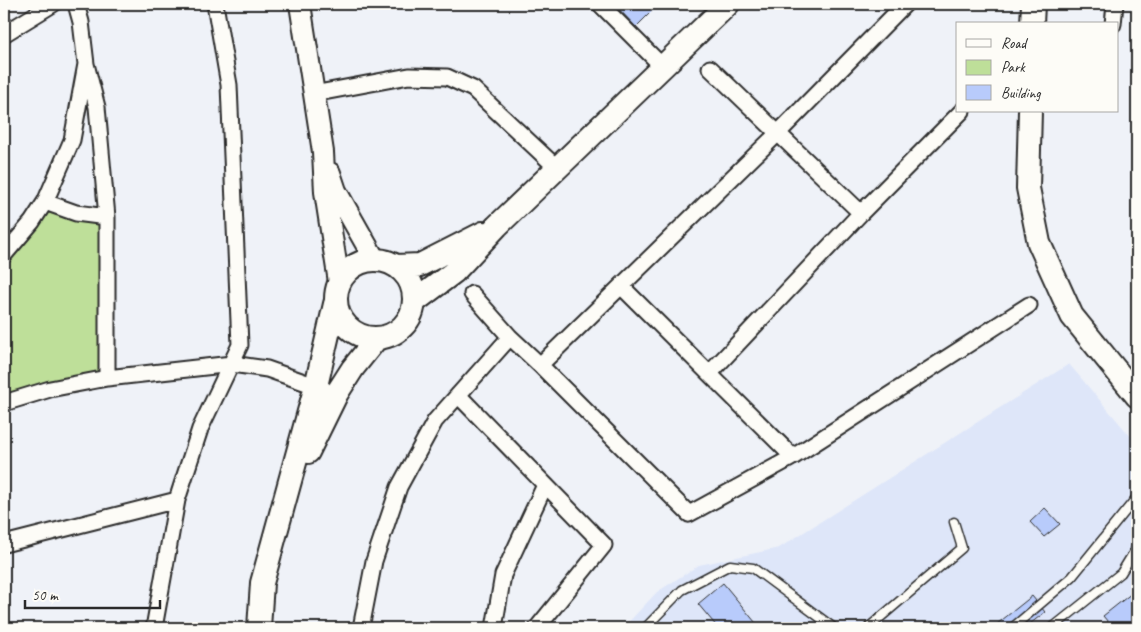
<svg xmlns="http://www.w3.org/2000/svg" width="1141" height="632" viewBox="0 0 1141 632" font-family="Caveat,sans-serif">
<rect width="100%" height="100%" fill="#eff2f8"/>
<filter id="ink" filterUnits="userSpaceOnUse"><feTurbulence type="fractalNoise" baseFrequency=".02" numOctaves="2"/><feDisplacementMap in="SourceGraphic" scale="10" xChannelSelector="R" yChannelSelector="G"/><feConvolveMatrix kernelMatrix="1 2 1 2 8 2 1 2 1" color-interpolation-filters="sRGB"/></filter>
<g filter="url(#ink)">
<path fill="#dee6f9" d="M1069 364 1137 444V628H623L657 592 699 565 779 548Z"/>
<path fill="#bedf99" stroke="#748562" d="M45 202 107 217V378L4 403V255Z"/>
<path fill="#b8cbfb" stroke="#2b2b2b" d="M614 4H659L636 27Z
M1045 508 1060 524 1044 537 1030 522Z
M723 583 760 628H718L698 604Z
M1137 589V628H1113L1103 616Z
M1032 596 1045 612 1025 628H992Z"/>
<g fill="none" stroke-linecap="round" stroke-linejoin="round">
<defs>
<path id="lane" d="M645 628 682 590 730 565 753 568 834 628
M868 628 962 548 954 522
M1012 628 1072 577 1137 497
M1052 628 1121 573 1137 547"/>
<path id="street" d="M600 4 663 67
M905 4 777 134 540 365 689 514 793 457 1029 305
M1113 24 1115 4
M4 34 53 4
M86 64 97 107 107 217V378
M710 68 861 213
M313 94 409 76 447 77 473 89 557 168
M45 202 76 213 107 217
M4 255 32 222 45 202 72 140 86 64 81 22 76 4
M621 286 793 457
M472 294 510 337 540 365
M710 373 861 213 962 111
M458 395 604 545 537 628
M4 403 50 389 107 378 232 364 267 369 324 389
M4 544 177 500
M154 628 177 500 200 429 240 345 229 85 215 4
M361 628 374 561 399 487 435 421 510 337
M494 628 503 575 545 485"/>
<path id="secondary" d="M300 4 323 152 325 192 339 282
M330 173 336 191 375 260"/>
<path id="primary" d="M1032 24 1033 4
M1030 111 1028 188 1039 243 1072 316 1137 396
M336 299a39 39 0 1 1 78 0a39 39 0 1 1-78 0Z
M396 266 420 265 483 233
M414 302 454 272 497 226 728 4
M308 452 337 393 353 368 377 338
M259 628 262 583 316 386 335 304"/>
</defs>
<use href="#lane" stroke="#2b2b2b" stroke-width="11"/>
<use href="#street" stroke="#2b2b2b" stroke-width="19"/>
<use href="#secondary" stroke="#2b2b2b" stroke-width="24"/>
<use href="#primary" stroke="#2b2b2b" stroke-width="26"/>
<use href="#lane" stroke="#fdfcf7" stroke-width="8"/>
<use href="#street" stroke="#fdfcf7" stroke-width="15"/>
<use href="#secondary" stroke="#fdfcf7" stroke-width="20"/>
<use href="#primary" stroke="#fdfcf7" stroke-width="22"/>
</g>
</g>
<rect width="1141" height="632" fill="none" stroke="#fdfcf7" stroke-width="20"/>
<rect x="10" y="10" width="1121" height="612" fill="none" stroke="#2b2b2b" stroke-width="2" filter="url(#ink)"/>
<rect x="956" y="22" width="162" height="90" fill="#fdfcf7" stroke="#a9a8a5"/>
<rect x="966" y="39" width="25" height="8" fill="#fdfcf7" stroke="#a9a8a5"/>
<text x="1001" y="48" font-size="15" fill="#2b2b2b">Road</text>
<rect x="966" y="60" width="25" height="15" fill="#bedf99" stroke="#a9a8a5"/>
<text x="1001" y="72" font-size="15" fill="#2b2b2b">Park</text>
<rect x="966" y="85" width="25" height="15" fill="#b8cbfb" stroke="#a9a8a5"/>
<text x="1001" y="98" font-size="15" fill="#2b2b2b">Building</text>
<path d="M25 600v8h135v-8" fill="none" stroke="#2b2b2b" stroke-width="2.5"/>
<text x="32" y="600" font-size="15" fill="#2b2b2b" stroke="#fdfcf7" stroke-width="4" paint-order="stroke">50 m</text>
</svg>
